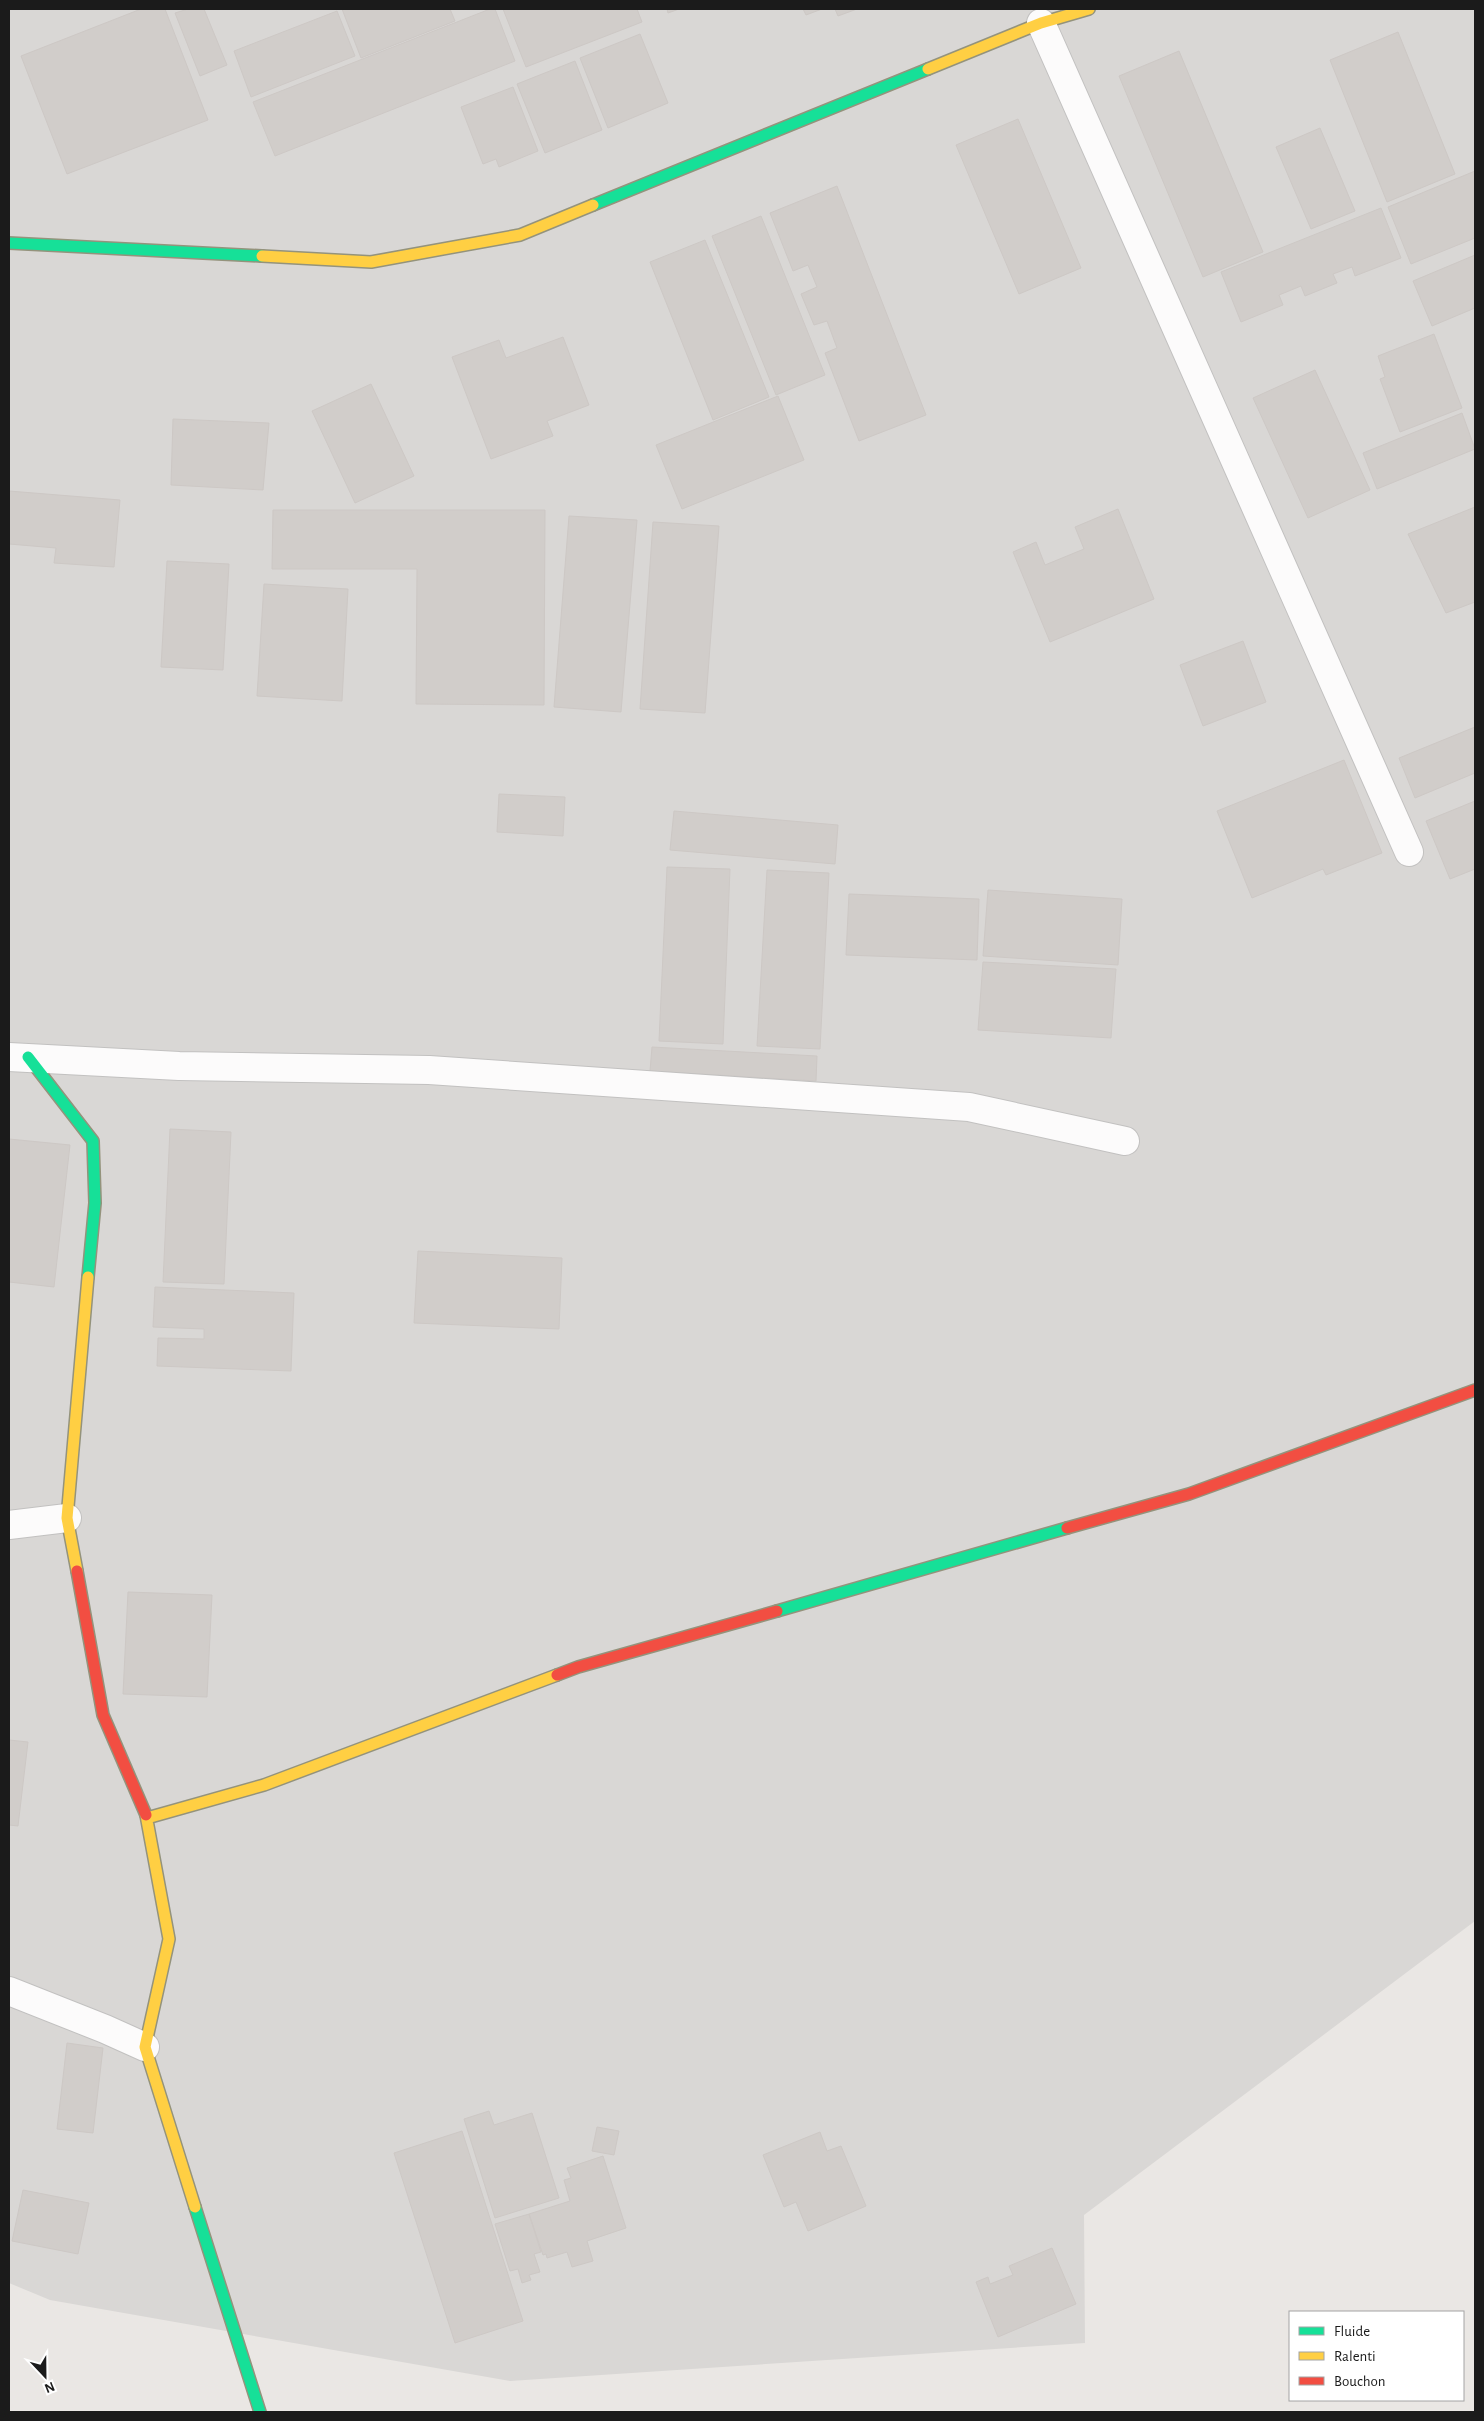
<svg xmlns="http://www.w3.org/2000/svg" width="1484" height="2421" viewBox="0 0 1484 2421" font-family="'Alegreya Sans',sans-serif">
<rect width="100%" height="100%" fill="#eae7e4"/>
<path fill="#d9d7d5" d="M9 9H1475V1921L1084 2215 1085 2343 510 2381 50 2300 9 2283Z"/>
<path fill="#d1cdca" stroke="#cdc8c5" d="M141 9H165L208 120 67 174 21 56Z
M188 9H204L227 65 200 76 175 13Z
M342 9H450L455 21 361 58Z
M490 9H495L515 61 275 156 253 102Z
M503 9H637L642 22 526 67Z
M667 9H679L668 13Z
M803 9H822L806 15Z
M835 9H857L838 16Z
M337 11 355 56 251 97 234 51Z
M1398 32 1455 174 1387 202 1330 60Z
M640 34 668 103 608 128 580 58Z
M1179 51 1263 252 1203 277 1119 76Z
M575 61 602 130 545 153 517 84Z
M513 87 538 151 499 167 496 159 483 164 461 107Z
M1018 119 1081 268 1019 294 956 145Z
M1320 128 1355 211 1311 229 1276 147Z
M1475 171V238L1411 264 1388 207Z
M837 186 926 415 859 441 825 353 837 348 827 321 814 325 801 294 817 287 808 265 793 271 770 213Z
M1381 208 1401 258 1355 276 1352 267 1333 274 1337 283 1305 296 1301 286 1279 295 1283 305 1241 322 1221 272Z
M761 216 825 375 776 395 712 236Z
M705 240 769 397 713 420 650 262Z
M1475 255V308L1432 326 1413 281Z
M1434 334 1462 408 1400 432 1380 379 1385 377 1378 356Z
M563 337 589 405 547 421 553 436 491 459 452 357 499 340 506 358Z
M1315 370 1370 490 1308 518 1253 398Z
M371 384 414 476 355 503 312 411Z
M778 396 804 460 682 509 656 445Z
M1462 413 1475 449 1377 489 1363 453Z
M173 419 269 423 263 490 171 485Z
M9 491 120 500 114 567 54 563 56 548 9 544Z
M1475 507V602L1446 613 1408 534Z
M1118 509 1154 599 1050 642 1013 552 1036 542 1045 565 1084 549 1075 527Z
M273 510H545L544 705 416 704 417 569H272Z
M569 516 637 520 621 712 554 707Z
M653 522 719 526 705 713 640 709Z
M167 561 229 564 223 670 161 667Z
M264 584 348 589 342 701 257 696Z
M1243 641 1266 702 1203 726 1180 665Z
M1475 727V773L1415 798 1399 758Z
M1344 760 1382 853 1326 875 1323 869 1252 898 1217 811Z
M499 794 565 797 563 836 497 832Z
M1475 801V869L1450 879 1426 821Z
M674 811 838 825 835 864 670 850Z
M667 867 730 869 723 1044 659 1041Z
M767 870 829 873 820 1049 757 1046Z
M988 890 1122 899 1118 965 983 956Z
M849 894 979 899 977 960 846 955Z
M983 962 1116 969 1111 1038 978 1030Z
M652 1047 817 1056 816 1081 650 1071Z
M170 1129 231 1132 224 1284 163 1282Z
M9 1139 70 1145 54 1287 9 1282Z
M418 1251 562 1258 559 1329 414 1323Z
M155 1287 294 1293 291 1371 157 1366 158 1338 204 1339V1329L153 1327Z
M128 1592 212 1595 207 1697 123 1694Z
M9 1740 28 1742 18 1826 9 1825Z
M67 2043 103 2048 93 2133 57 2129Z
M489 2111 494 2125 532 2113 559 2198 495 2218 464 2119Z
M597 2127 619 2131 614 2155 592 2151Z
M462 2131 523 2321 455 2343 394 2153Z
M820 2132 827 2151 841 2146 866 2206 808 2231 796 2202 784 2207 763 2155Z
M603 2156 626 2228 587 2241 593 2261 572 2267 567 2252 547 2258 546 2254 543 2255 529 2214 570 2201 564 2180 571 2178 567 2168Z
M23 2190 89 2203 78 2254 12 2241Z
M529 2214 541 2252 534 2254 540 2272 529 2275 531 2280 522 2283 518 2269 510 2271 495 2224Z
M1052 2248 1076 2304 998 2337 976 2282 988 2277 990 2284 1013 2275 1009 2266Z"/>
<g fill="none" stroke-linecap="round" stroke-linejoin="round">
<defs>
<path id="street" d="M1041 23 1409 852
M9 1057 179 1066 429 1070 969 1107 1125 1141
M9 1525 67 1518
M9 1991 105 2029 145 2047"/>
<path id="fast" d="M593 205 928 69
M9 243 262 256
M28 1057 93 1141 95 1203 88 1277
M777 1611 1067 1528
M195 2207 260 2412"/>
<path id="slow" d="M928 69 1041 23 1089 9
M262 256 371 262 520 235 593 205
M77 1571 67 1518 88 1277
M146 1815 169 1939 145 2047 195 2207
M147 1818 264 1785 557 1675"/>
<path id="jam" d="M1067 1528 1189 1494 1475 1390
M77 1571 103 1715 146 1815
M557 1675 578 1667 777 1611"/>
</defs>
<use href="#street" stroke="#c2c1c0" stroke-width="30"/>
<use href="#fast" stroke="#94937c" stroke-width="14"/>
<use href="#slow" stroke="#94937c" stroke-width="14"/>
<use href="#jam" stroke="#94937c" stroke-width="14"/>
<use href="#street" stroke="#fcfbfb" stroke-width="28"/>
<use href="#fast" stroke="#16e098" stroke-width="11"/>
<use href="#slow" stroke="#ffcf43" stroke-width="11"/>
<use href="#jam" stroke="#f24e42" stroke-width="11"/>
</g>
<rect width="1484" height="2421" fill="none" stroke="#1b1b1b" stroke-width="20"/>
<rect x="1289" y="2311" width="175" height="90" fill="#ffffff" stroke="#a4a4a4"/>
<rect x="1299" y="2327" width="25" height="8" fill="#16e098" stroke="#a4a4a4"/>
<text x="1334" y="2336" font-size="15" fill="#1b1b1b">Fluide</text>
<rect x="1299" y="2352" width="25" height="8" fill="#ffcf43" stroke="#a4a4a4"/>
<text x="1334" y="2361" font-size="15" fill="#1b1b1b">Ralenti</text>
<rect x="1299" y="2377" width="25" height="8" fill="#f24e42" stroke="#a4a4a4"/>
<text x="1334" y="2386" font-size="15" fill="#1b1b1b">Bouchon</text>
<g transform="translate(45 2376) rotate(158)" stroke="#ffffff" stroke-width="4" paint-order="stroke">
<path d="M0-4L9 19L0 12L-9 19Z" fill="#1b1b1b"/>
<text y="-8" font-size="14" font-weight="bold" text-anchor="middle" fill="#1b1b1b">N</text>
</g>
</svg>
